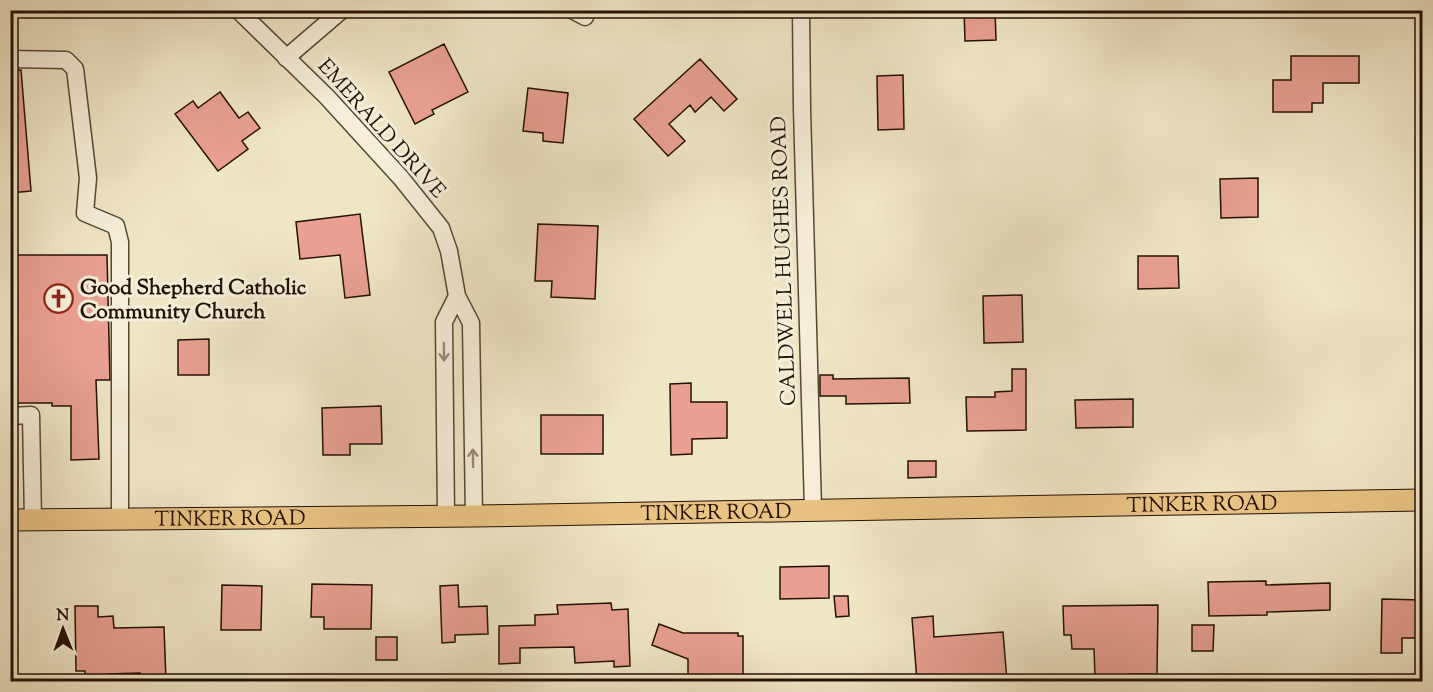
<svg xmlns="http://www.w3.org/2000/svg" width="1433" height="692" viewBox="0 0 1433 692" font-family="'Sorts Mill Goudy',serif">
<rect width="100%" height="100%" fill="#efe6c6"/>
<filter id="stains"><feTurbulence type="fractalNoise" baseFrequency=".00333" numOctaves="4"/><feColorMatrix values="0 0 0 0 .2 0 0 0 0 .09 0 0 0 0 .02 0 0 0 .5 -.17"/></filter>
<radialGradient id="worn" r=".72"><stop offset=".6" stop-color="#630" stop-opacity="0"/><stop offset="1" stop-color="#630" stop-opacity=".3"/></radialGradient>
<path fill="#e9a092" stroke="#251005" stroke-width="1.5" d="M964 10H995L996 40 965 41Z
M444 44 468 92 432 110 434 114 415 124 389 72Z
M1291 56H1359V83H1323V103H1312V112H1273V80H1291Z
M700 59 737 99 724 111 711 97 695 112 690 105 669 124 685 141 668 156 634 119Z
M10 70H21L31 191 10 193Z
M903 75 904 129 878 130 877 76Z
M528 88 568 93 563 143 543 141V133L523 131Z
M220 92 239 118 248 112 260 128 242 141 248 149 218 171 175 114 193 101 198 108Z
M1258 178V217L1221 218 1220 179Z
M360 214 370 295 345 298 340 255 300 259 296 222Z
M538 224 598 226 595 299 551 297 552 281H535Z
M10 255H107L110 380H96L99 459 71 460V406H52V403H10Z
M1138 256H1178L1179 288 1138 289Z
M1022 295 1023 342 984 343 983 296Z
M209 339V375H178V340Z
M1012 369H1026V430L967 431 966 397H995V392L1012 391Z
M820 375H833V379L909 378 910 403 846 404V396H820Z
M691 383V402H727V438L692 439V454L671 455 670 384Z
M1133 399V427L1076 428 1075 400Z
M381 406 382 444H350V455H323L322 408Z
M541 415H603V454H541Z
M908 461H936V477L908 478Z
M829 566V598L780 599V567Z
M1266 581V585L1330 583V610L1267 612V615L1209 616 1208 582Z
M312 584 372 585 371 629H324V617H311Z
M222 585 262 586 261 630H221Z
M458 585 459 607 487 606 488 634 455 635V642L442 643 440 586Z
M834 596H848L849 616 836 617Z
M1382 599 1422 600V638H1402V653H1381Z
M611 603 612 610 628 609 630 666 614 667V661L575 663 574 647 520 648V663L499 664V626L535 625V615L558 614 557 605Z
M1158 605 1157 674H1129V680L1113 681V677H1095L1094 649H1072L1071 635H1064L1063 606Z
M75 606H98V617L113 616 114 628 164 627 166 681H140V673L108 674V681H85V671H76Z
M933 616 934 637 1003 632 1007 681H917L912 618Z
M659 624 683 633H738V636H743V681H688V659L652 645Z
M1192 625H1214L1213 651H1192Z
M376 637H397V660H376Z"/>
<g fill="none" stroke-linecap="round" stroke-linejoin="round">
<defs>
<path id="minor" d="M238 10 327 97 401 178 441 228 449 251 457 296 471 323 474 516
M572 10 585 17
M801 10 802 109 813 509
M286 58 342 10
M10 59 66 60 75 69 88 178 85 213 116 226 120 242V519
M10 416 31 415 33 520
M446 517 444 322 457 296"/>
<g id="major">
<path id="s1" d="M10 520 474 516 1422 500"/>
</g>
</defs>
<use href="#minor" stroke="#584635" stroke-width="19"/>
<use href="#major" stroke="#251005" stroke-width="23"/>
<use href="#minor" stroke="#f5efda" stroke-width="16"/>
<use href="#major" stroke="#e8c383" stroke-width="21"/>
</g>
<defs><path id="oneway-shaft" d="M-6 0H5M1.5-3L5.5 0L1.5 3" fill="none" stroke-width="1.6" stroke-linecap="round" stroke-linejoin="round" transform="scale(1.5)"/></defs>
<g stroke="#978b7a">
<use href="#oneway-shaft" transform="translate(444 352) rotate(89)"/>
<use href="#oneway-shaft" transform="translate(473 458) rotate(-91)"/>
</g>
<defs>
<symbol id="church-ring" viewBox="-11 -11 22 22"><circle r="9.5" fill="#f5efda" stroke="#8f2418" stroke-width="1.5"/><path d="M-1.2-6h2.4v3.5h3.3v2.4h-3.3V6h-2.4V-.1h-3.3v-2.4h3.3Z" fill="#8f2418"/></symbol>
</defs>
<g fill-rule="evenodd">
<use href="#church-ring" x="42" y="282" width="33" height="33"/>
</g>
<g text-anchor="middle" stroke-width="6" stroke-linejoin="round" paint-order="stroke">
<g font-size="21" fill="#251005" stroke="#f5efda">
<text transform="translate(382 128) rotate(48)" y="7">EMERALD DRIVE</text>
<text transform="translate(783 261) rotate(-92)" y="7">CALDWELL HUGHES ROAD</text>
<text dy="7" stroke="none"><textPath href="#s1" startOffset="1192">TINKER ROAD</textPath></text>
<text dy="7" stroke="none"><textPath href="#s1" startOffset="706">TINKER ROAD</textPath></text>
<text dy="7" stroke="none"><textPath href="#s1" startOffset="220">TINKER ROAD</textPath></text>
</g>
<g font-size="21" font-weight="bold" fill="#251005" stroke="#f5efda" text-anchor="start">
<text x="80" y="294">Good Shepherd Catholic<tspan x="80" dy="24">Community Church</tspan></text>
</g>
</g>
<rect width="1433" height="692" fill="none" stroke="#efe6c6" stroke-width="36"/>
<rect x="12" y="12" width="1409" height="668" fill="none" stroke="#251005" stroke-width="3"/>
<rect x="18" y="18" width="1397" height="656" fill="none" stroke="#251005" stroke-width="1.5"/>
<g transform="translate(63 629) rotate(359)" stroke="#f5efda" stroke-width="4.5" paint-order="stroke">
<path d="M0-4.5L10 22L0 15L-10 22Z" fill="#251005"/>
<text y="-9" font-size="16" font-weight="bold" text-anchor="middle" fill="#251005">N</text>
</g>
<rect width="100%" height="100%" filter="url(#stains)"/>
<rect width="100%" height="100%" fill="url(#worn)"/>
</svg>
